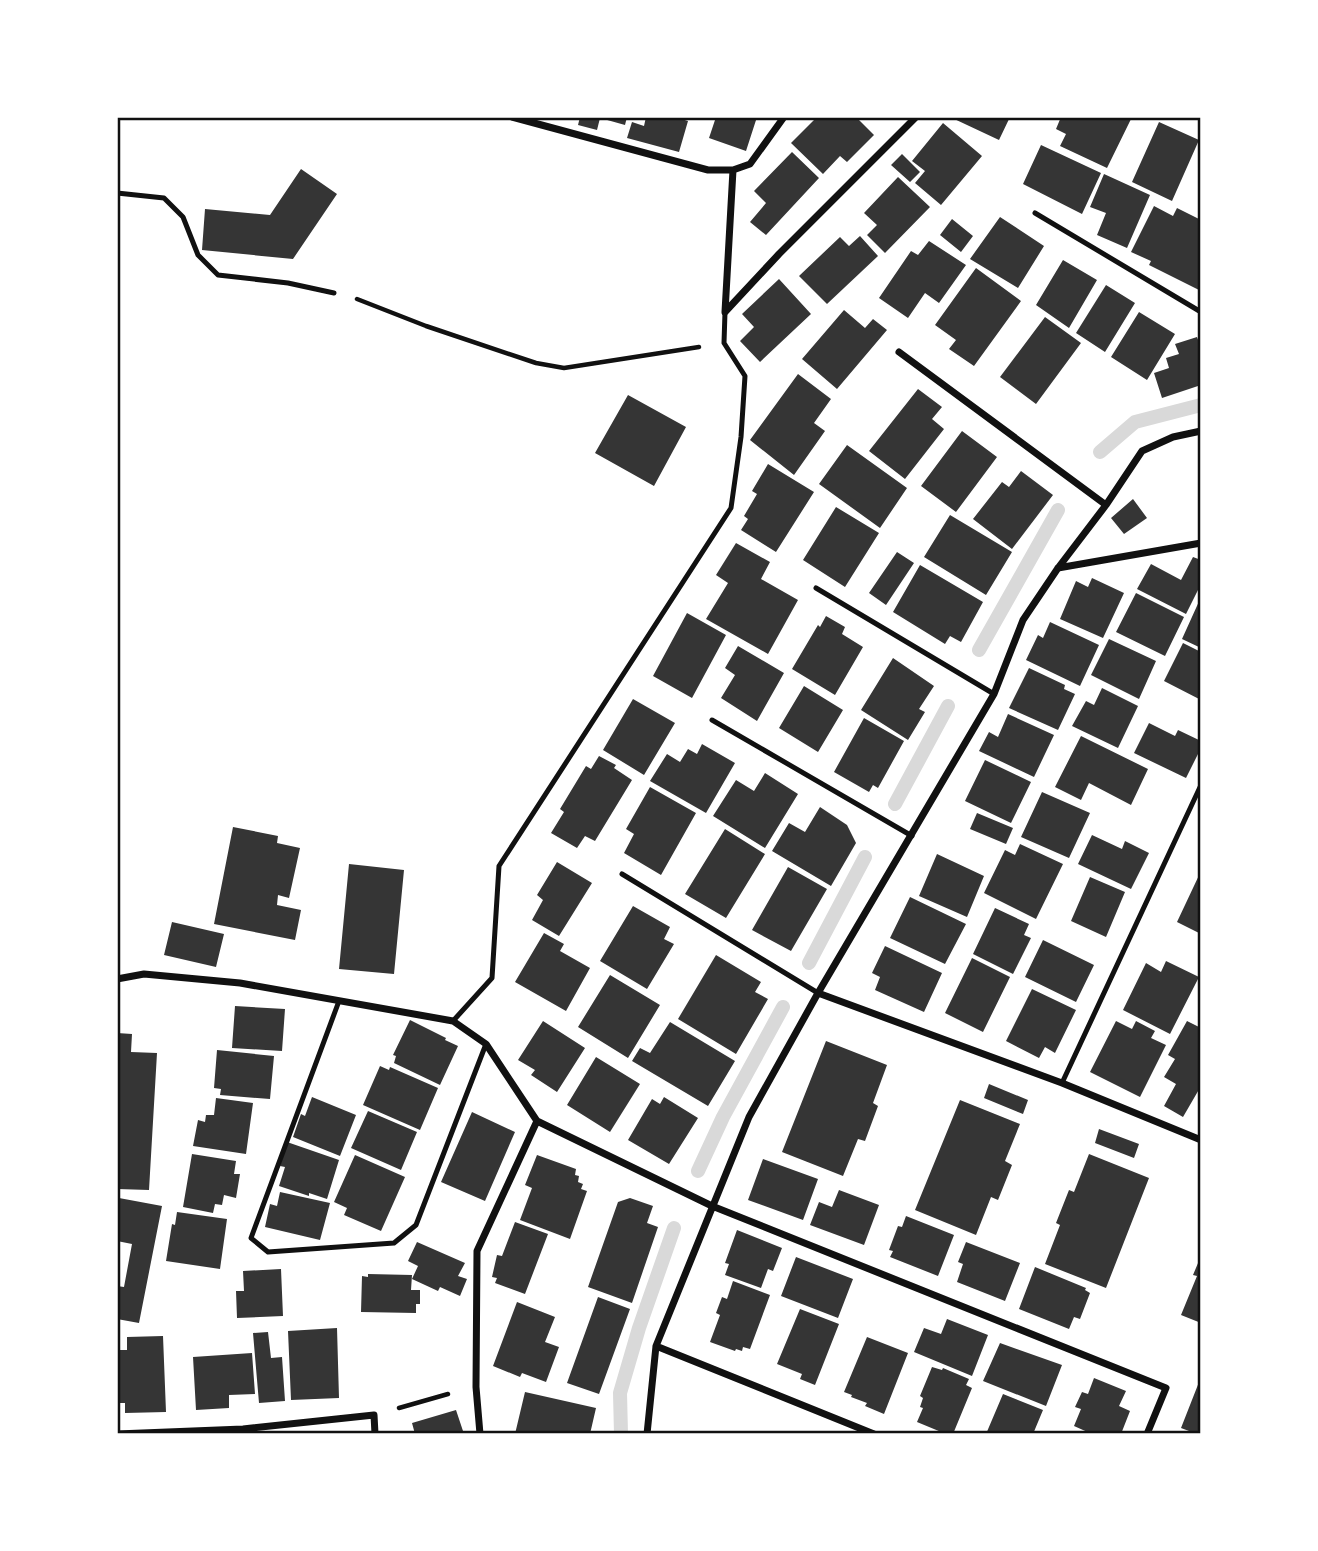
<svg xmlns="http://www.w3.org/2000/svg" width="1318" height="1551" viewBox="0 0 1318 1551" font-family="'Asap Condensed',sans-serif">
<rect width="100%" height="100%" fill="#fff"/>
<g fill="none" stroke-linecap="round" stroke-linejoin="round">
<path stroke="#d9d9d9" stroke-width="14" d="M1100 452 1135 422 1201 405
M979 650 1058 510
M895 804 948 706
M809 963 865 857
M698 1171 723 1117 783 1007
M621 1434 620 1393 639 1328 674 1228"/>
</g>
<path fill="#353535" d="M580 117H627L625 125 600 118 597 130 578 125Z
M646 117H675L688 121 679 152 627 138 632 122 644 126Z
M716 117H757L746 151 709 138Z
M817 117H856L874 135 847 162 840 156 823 174 791 143Z
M950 117H1010L999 140Z
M1061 117H1132L1107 168 1060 146 1066 134 1056 129Z
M1159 122 1199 140 1172 201 1132 182Z
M943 123 982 156 941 205 915 183 925 171 912 161Z
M1041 145 1101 173 1082 214 1023 184Z
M792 152 819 178 766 235 750 222 766 203 754 191Z
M902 154 920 172 910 182 891 165Z
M301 169 337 194 293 259 202 250 205 209 270 215Z
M1104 174 1150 195 1127 248 1097 235 1106 213 1090 207Z
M898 177 930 207 885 253 867 235 877 225 864 213Z
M1154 206 1173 216 1177 208 1201 220V291L1149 265 1151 261 1131 252Z
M1000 217 1044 246 1018 288 970 259Z
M952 219 973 236 961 252 940 235Z
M860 236 878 256 827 304 799 276 840 237 849 246Z
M929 241 966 265 939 303 925 293 908 318 879 298 911 251 918 255Z
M1063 260 1097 280 1069 328 1036 305Z
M976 268 1021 301 974 366 949 349 956 340 935 325Z
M779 279 811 314 760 362 740 341 754 327 742 314Z
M1106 285 1135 303 1105 352 1076 333Z
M844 310 865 328 873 319 887 330 837 389 802 359Z
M1139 312 1175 334 1147 380 1111 357Z
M1045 317 1081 343 1036 404 1000 377Z
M1197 337 1201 348V385L1162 398 1154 373 1169 368 1166 358 1179 354 1175 344Z
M798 374 831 399 814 423 825 431 794 475 750 440Z
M918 389 942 407 932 419 944 429 905 479 869 451Z
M628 395 686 427 654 486 595 453Z
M962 431 997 457 956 512 921 486Z
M847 445 907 488 880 528 819 484Z
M768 464 814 492 776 552 741 530 748 519 744 516 757 494 752 491Z
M1021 471 1053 495 1012 549 973 519 1002 482 1009 487Z
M1133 499 1147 518 1124 534 1111 518Z
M836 507 879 533 845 587 803 560Z
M950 515 1012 552 986 595 924 557Z
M736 543 770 562 761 579 798 600 768 654 706 619 728 583 716 575Z
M897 552 914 563 886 605 869 593Z
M1193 557 1201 560V584L1186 614 1137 589 1151 564 1181 580Z
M920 565 983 602 961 642 950 636 945 644 893 612Z
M1092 578 1124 593 1103 638 1060 619 1076 581 1088 587Z
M1136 593 1184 617 1165 656 1116 632Z
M1201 597V648L1182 639Z
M687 613 726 635 692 698 653 676Z
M826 616 845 627 842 634 863 647 835 695 792 669 818 625 820 627Z
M1050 622 1099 645 1080 686 1026 660 1038 635 1043 638Z
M1109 639 1156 661 1139 699 1091 675Z
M1183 643 1201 652V700L1164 681Z
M738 646 784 673 757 721 721 698 735 675 725 668Z
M893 658 934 686 919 709 925 712 908 740 861 710Z
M1029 668 1065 685 1064 689 1075 694 1058 730 1009 708Z
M804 686 843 710 818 752 779 728Z
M1102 688 1138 706 1118 748 1072 726 1086 701 1094 705Z
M633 699 675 723 644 775 603 750Z
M1008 714 1054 735 1034 777 979 751 989 732 998 737Z
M864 718 904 741 878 788 873 785 869 792 834 772Z
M1149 723 1175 736 1178 730 1201 741V748L1186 778 1134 753Z
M1081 736 1148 769 1131 805 1089 783 1081 800 1055 787Z
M702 744 735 763 706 813 650 781 667 754 680 762 688 749 697 754Z
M599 756 616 765 614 768 632 780 595 841 585 836 577 848 551 833 564 812 560 809 586 766 591 769Z
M985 760 1031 782 1011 823 965 801Z
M765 773 798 794 765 848 713 816 736 780 754 791Z
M650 787 696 813 661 875 624 853 634 834 626 829Z
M1042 792 1090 813 1069 858 1021 837Z
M820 807 847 825 856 843 831 886 772 851 789 823 805 832Z
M977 813 1013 828 1006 844 970 829Z
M233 827 278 836 277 843 300 848 289 898 278 895 277 905 301 910 295 940 214 924Z
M725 829 765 854 726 918 685 894Z
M1092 835 1122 849 1125 841 1149 853 1131 889 1078 864Z
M1020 844 1063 864 1036 919 984 893 1005 850 1015 855Z
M937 854 984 876 967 917 919 896Z
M557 862 592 883 559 936 532 920 543 900 537 895Z
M349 864 404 870 394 974 339 969Z
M788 867 827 889 791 951 752 930Z
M1201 871V934L1177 922Z
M1090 877 1125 892 1106 937 1071 921Z
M910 897 966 924 945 964 890 938Z
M633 906 670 927 664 939 674 944 647 989 600 961Z
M995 908 1029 924 1024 935 1031 938 1013 974 973 954Z
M172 922 224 934 216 967 164 955Z
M544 933 564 944 560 951 590 968 566 1011 515 982Z
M1043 940 1094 965 1076 1002 1025 977Z
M885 946 942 973 924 1012 875 990 880 977 872 973Z
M716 955 761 982 755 992 768 999 736 1054 678 1019Z
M972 958 1010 977 983 1032 945 1013Z
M1166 961 1199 977 1170 1034 1123 1010 1146 963 1161 972Z
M610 975 660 1005 628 1058 578 1027Z
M1032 989 1076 1010 1055 1053 1045 1047 1039 1058 1006 1041Z
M235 1006 285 1009 282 1051 232 1048Z
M410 1020 446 1038 445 1040 458 1046 440 1085 394 1063 396 1056 393 1055Z
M543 1021 585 1048 557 1092 531 1075 535 1070 518 1060Z
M1116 1021 1132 1029 1136 1021 1155 1031 1151 1038 1166 1045 1140 1097 1090 1072Z
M1187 1021 1201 1028V1086L1183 1117 1164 1106 1176 1084 1164 1077 1175 1059 1168 1055Z
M670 1022 735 1061 708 1106 632 1061 640 1048 650 1053Z
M117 1033 132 1034 131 1052 157 1053 149 1190 117 1189Z
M826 1041 887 1065 873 1103 878 1106 865 1141 858 1139 843 1176 782 1152Z
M217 1050 274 1056 270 1099 220 1095 221 1089 214 1088Z
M596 1057 640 1084 610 1132 567 1105Z
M380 1066 389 1070 390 1067 438 1088 420 1130 363 1105Z
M989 1084 1028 1100 1023 1114 984 1098Z
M312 1097 356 1115 340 1156 293 1137 301 1114 305 1116Z
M664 1097 698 1118 669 1164 628 1140 652 1099 660 1104Z
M216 1098 253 1103 246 1154 193 1146 198 1120 205 1122 206 1115H214Z
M960 1100 1020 1124 1005 1161 1012 1165 998 1200 991 1197 976 1235 915 1210Z
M368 1111 417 1132 401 1170 351 1148Z
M472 1112 515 1132 485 1201 441 1182Z
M1099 1129 1139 1144 1134 1158 1095 1143Z
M287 1142 339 1160 327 1199 309 1193V1196L279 1186 285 1167 280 1166Z
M192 1154 236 1161 234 1174H240L236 1198 224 1195 222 1205 215 1204 213 1213 183 1207Z
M1089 1154 1149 1178 1106 1288 1045 1264 1060 1225 1056 1223 1069 1190 1074 1192Z
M355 1155 405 1177 381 1231 344 1215 347 1208 334 1202Z
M537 1155 576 1169 575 1175 579 1176 578 1182 583 1184 581 1189 587 1191 570 1239 520 1220 532 1188 525 1185Z
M763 1159 818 1179 803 1220 748 1200Z
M839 1190 879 1205 864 1245 810 1225 819 1202 832 1207Z
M280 1192 330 1203 320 1240 265 1227 270 1204 277 1206Z
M119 1198 162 1206 139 1323 117 1319V1286L124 1287 132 1244 117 1241Z
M630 1198 653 1206 647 1223 658 1227 632 1303 588 1287 618 1202Z
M177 1212 227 1219 220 1269 166 1261 172 1224 175 1225Z
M906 1216 954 1235 938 1276 890 1257 893 1251 889 1250 898 1226 902 1227Z
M515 1222 548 1234 525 1294 495 1283 497 1278 492 1277 497 1255 502 1256Z
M737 1230 782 1248 773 1271 768 1269 761 1288 725 1275 729 1264 725 1263Z
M417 1242 465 1263 458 1276 467 1279 460 1296 440 1287 438 1291 412 1279 418 1266 408 1261Z
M966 1242 1020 1263 1005 1301 957 1282 963 1264 958 1262Z
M1201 1256V1323L1181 1315 1197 1276 1193 1275Z
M796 1257 853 1279 838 1318 781 1296Z
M1035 1267 1086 1288 1085 1290 1090 1293 1080 1319 1074 1317 1069 1329 1019 1309Z
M281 1269 283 1316 237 1318 236 1291H244L243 1271Z
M368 1274 412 1275 411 1290H420V1304H416V1313L361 1312 362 1276 368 1277Z
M733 1281 770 1295 750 1349 743 1347 742 1351 736 1349 735 1351 710 1342 720 1315 716 1313 722 1297 727 1299Z
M598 1297 630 1309 599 1394 567 1383Z
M517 1302 555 1317 545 1342 559 1347 546 1382 522 1373 520 1377 493 1366Z
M800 1309 839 1324 815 1385 800 1379 802 1374 777 1364Z
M947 1319 988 1335 972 1376 914 1352 924 1328 941 1334Z
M337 1328 339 1398 291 1400 288 1331Z
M268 1332 271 1358 282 1357 285 1401 259 1403 253 1333Z
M163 1336 166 1412 125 1413V1403H117V1350H127V1337Z
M867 1337 908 1353 884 1414 865 1406 867 1403 851 1397 852 1395 844 1392Z
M1000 1343 1062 1365 1046 1406 983 1381Z
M252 1353 255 1394 229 1395V1408L196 1410 193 1357Z
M932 1367 942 1370 943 1368 969 1379 966 1385 972 1388 953 1434H946L917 1422 923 1408 920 1407 923 1398 920 1396Z
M1201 1377V1434H1197L1181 1428Z
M1094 1378 1126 1391 1119 1406 1130 1411 1121 1434H1092L1074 1426 1081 1409 1075 1407 1082 1392 1088 1394Z
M525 1392 596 1408 590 1434H515Z
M1003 1394 1043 1410 1033 1434H986Z
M456 1410 464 1434H415L412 1423Z"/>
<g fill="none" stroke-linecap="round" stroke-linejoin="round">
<path stroke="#111" stroke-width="4.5" d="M357 299 426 326 536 363 564 368 699 347
M399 1408 448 1394"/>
<path stroke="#111" stroke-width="5" d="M117 193 164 198 183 217 198 255 218 275 288 283 334 293
M1035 213 1201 312
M816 588 994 694
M712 720 912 836
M622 874 818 993
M339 1001 251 1238 268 1252 394 1243 416 1225 486 1044
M453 1021 492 978 499 866 731 508 741 437 745 376 724 343 725 312
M1062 1083 1201 785"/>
<path stroke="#111" stroke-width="7" d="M512 117 708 170H733L750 164 784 117
M733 170 725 312 779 254 916 117
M899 352 1106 505
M1058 568 1201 543
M117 979 144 974 240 983 453 1021 486 1044 537 1121 712 1206 1166 1388 1147 1434
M818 993 1062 1083 1201 1140
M656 1346 874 1434
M117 1434 243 1429 374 1415 375 1434
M480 1434 476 1387 477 1251 537 1121
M647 1434 656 1346 749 1117 818 993 994 694 1023 620 1058 568 1106 505 1142 451 1173 437 1201 431"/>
</g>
<rect width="1318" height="1551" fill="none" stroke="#ffffff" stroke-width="238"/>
<rect x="119" y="119" width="1080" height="1313" fill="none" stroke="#111" stroke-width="2.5"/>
</svg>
